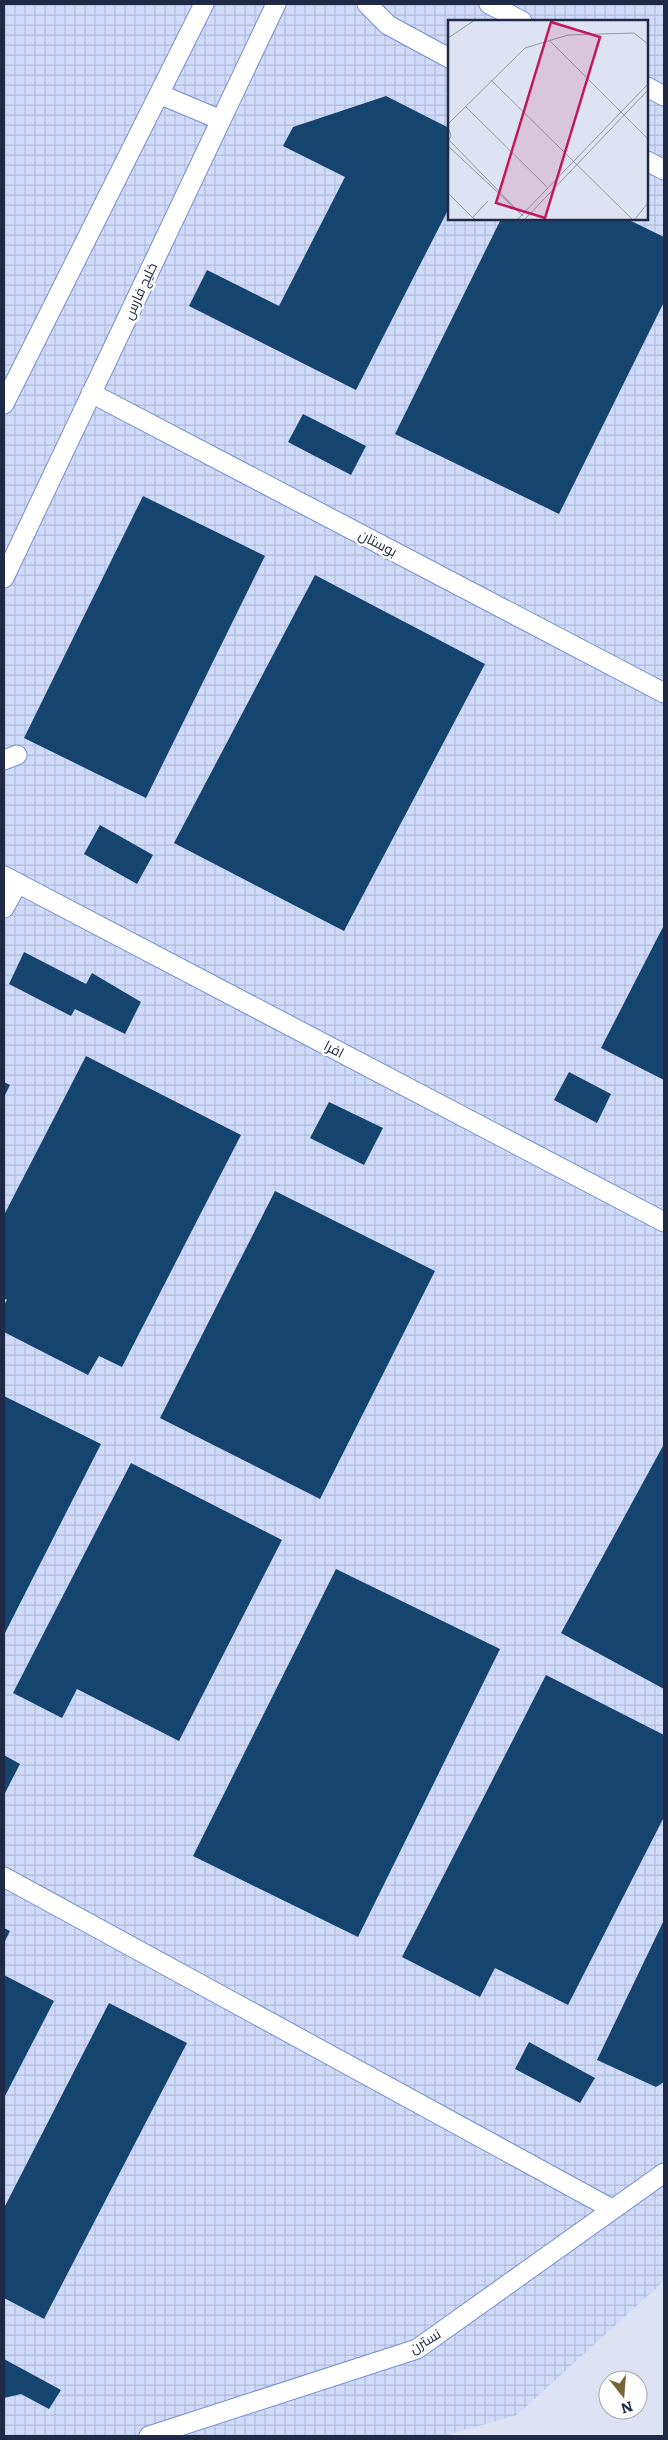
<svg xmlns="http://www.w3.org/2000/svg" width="668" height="2440" viewBox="0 0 668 2440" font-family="Literata,Cairo,serif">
<defs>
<pattern id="industrial-grid" width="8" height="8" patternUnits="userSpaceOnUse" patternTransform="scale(1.25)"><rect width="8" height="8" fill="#d0dbfc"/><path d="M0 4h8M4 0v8" fill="none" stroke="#b2bcd9"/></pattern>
</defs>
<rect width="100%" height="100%" fill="#dde3f2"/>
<path fill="url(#industrial-grid)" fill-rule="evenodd" d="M4 4H664V2281L517 2415 444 2436H4ZM449 21H647V219H449Z"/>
<path fill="#15446f" d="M386 96 449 128V208L356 390 189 306 207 270 279 306 345 177 283 146 293 127Z
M501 219H627L664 237V302L559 514 395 434Z
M303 414 366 446 351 475 288 442Z
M143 496 265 556 146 798 24 738Z
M315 575 485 664 344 931 174 843Z
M100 825 153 855 137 884 84 854Z
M664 925V1080L601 1048Z
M24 952 86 984 92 973 141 1002 125 1034 75 1009 71 1016 9 984Z
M86 1056 241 1135 122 1367 99 1356 88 1375 4 1332V1305L7 1300 4 1298V1215Z
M569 1072 611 1094 597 1123 554 1100Z
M4 1082 10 1085 4 1097Z
M329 1102 383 1128 364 1165 310 1138Z
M275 1191 435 1271 320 1499 160 1418Z
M4 1396 101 1444 4 1635Z
M664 1444V1689L561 1633Z
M131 1463 282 1540 179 1741 77 1689 62 1718 13 1693Z
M336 1569 500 1649 358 1937 193 1856Z
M546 1675 664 1735V1817L568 2005 495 1968 480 1997 402 1957Z
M4 1755 20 1764 4 1795Z
M664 1920V2082L656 2087 597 2060Z
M4 1928 10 1931 4 1943Z
M4 1975 54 2001 4 2098Z
M109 2003 187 2043 44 2319 4 2298V2208Z
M529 2042 595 2078 580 2103 515 2069Z
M4 2359 61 2390 49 2409 21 2394 4 2398Z"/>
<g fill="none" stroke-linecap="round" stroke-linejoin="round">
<defs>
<path id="service" d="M367 4 388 25 449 58
M489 4 522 21
M647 87 664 96
M159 94 221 120
M647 161 664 170
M91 393 664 693
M4 404 204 4
M4 578 276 4
M4 760 17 755
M4 876 664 1222
M4 908 18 883
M4 1877 612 2209
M149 2436 417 2349 664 2173"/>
</defs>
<use href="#service" stroke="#778ed2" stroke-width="21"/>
<use href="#service" stroke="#fff" stroke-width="19"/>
</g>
<g text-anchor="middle" stroke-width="5" stroke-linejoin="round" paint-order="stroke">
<g font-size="14" fill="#202945" stroke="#fff">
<text transform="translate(140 291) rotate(-65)" y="5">خلیج فارس</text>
<text transform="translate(378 543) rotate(28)" y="5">بوستان</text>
<text transform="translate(334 1049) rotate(28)" y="5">افرا</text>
<text transform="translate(425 2341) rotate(-31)" y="5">نسترن</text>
</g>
</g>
<g transform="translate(448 20)">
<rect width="200" height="200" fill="#dde3f2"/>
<path fill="none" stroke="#9199ad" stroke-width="1" d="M0 18 27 0M102 21 200 119M43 60 185 200M17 86 99 167M0 104 77 28 120 15 186 13 200 24M0 108 3 115 0 123M2 121 72 193M0 126 75 196M0 173 27 200M25 197 40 181M77 199 200 70M69 200 200 64M186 200 200 183"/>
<path fill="#c2185b" fill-opacity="0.15" stroke="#c2185b" stroke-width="2.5" d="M103 2 152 17 97 198 48 183Z"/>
<rect width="200" height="200" fill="none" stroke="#202945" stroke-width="2.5"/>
</g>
<rect width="668" height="2440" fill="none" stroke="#202945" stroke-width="10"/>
<g transform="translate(623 2395) rotate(163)"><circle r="24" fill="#ffffff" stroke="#a6a9b5"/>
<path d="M0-4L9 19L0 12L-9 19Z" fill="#776533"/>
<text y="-8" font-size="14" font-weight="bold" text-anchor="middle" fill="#202945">N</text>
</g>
</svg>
